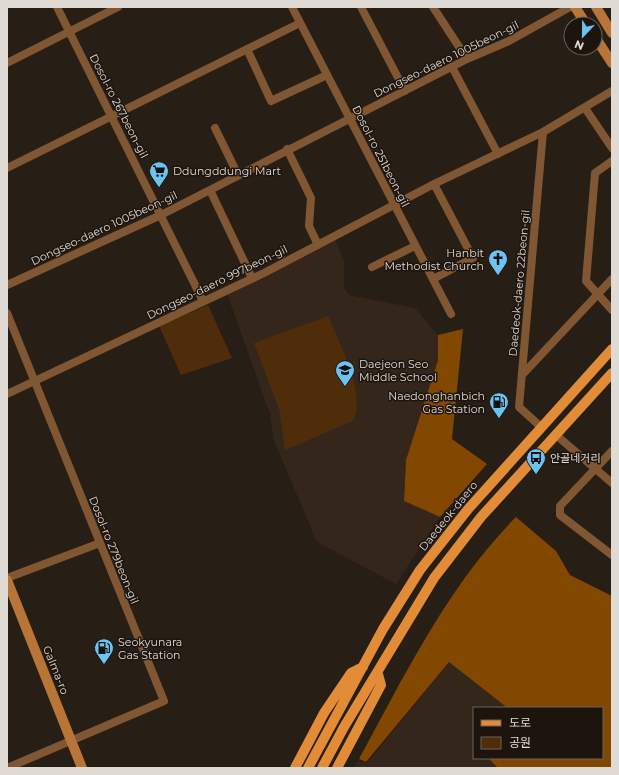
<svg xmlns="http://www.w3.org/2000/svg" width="619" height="775" viewBox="0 0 619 775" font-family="Montserrat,'Noto Sans KR',sans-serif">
<rect width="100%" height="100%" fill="#271e16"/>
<path fill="#34261b" d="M335 238 344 261V288L349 295 415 308 438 335V360L406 460 404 501 440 517 396 584 317 542 274 441 270 414 227 294Z
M449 662 505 706 504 708H474V758H488L498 768H354L358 761 367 763Z"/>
<path fill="#4f2d0a" d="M208 305 232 358 181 375 159 326Z
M328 316C339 343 367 393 353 421L285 450 279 409 254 343Z"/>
<path fill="#824700" d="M463 329 452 439 487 464 440 517 404 501 406 460 438 360V335Z
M516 517 556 551 570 575 612 596V768H498L488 758H602V708H504L505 706 449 662 366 762 359 759C404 676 449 584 516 517Z"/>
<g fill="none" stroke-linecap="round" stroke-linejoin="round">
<path stroke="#805732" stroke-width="8" d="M57 7 203 301
M292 7 451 314
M361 7 405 91
M433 7 467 59
M247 49 271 101 327 75
M7 63 118 7
M452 67 498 154
M585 108 612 148
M215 128 238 175
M287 149 311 198 309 226 318 245
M612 161 595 173 586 281 612 310
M7 168 300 23
M210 190 252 278
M372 267 415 246
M433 279 473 258 434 184
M7 285 161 215 467 59 509 41 570 7
M7 313 164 701 7 768
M522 375 612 279
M7 394 264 273 434 184 543 132 612 91
M541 427 519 407 543 132
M556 435 612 483
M612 451 560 506V515L612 555
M7 578 100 543"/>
<path stroke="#b87537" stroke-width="10" d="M575 7 586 24
M596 7 612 33
M595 37 612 63
M7 580 82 768"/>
<path stroke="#e38c38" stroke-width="10" d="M295 768 324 713 351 673 363 667
M308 768 383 629 420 570 469 508 612 349
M322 768 344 727 434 578 481 517 612 373
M337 768 381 685 378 674"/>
</g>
<defs>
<symbol id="supermarket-pin" viewBox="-11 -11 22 30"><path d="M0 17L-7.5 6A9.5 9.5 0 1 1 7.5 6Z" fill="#6cc3f2" stroke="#1d140d"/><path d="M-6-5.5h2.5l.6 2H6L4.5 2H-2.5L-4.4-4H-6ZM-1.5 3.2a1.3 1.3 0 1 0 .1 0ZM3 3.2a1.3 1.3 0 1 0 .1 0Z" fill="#111"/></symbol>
<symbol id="church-pin" viewBox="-11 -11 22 30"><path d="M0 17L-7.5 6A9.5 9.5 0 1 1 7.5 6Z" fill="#6cc3f2" stroke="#1d140d"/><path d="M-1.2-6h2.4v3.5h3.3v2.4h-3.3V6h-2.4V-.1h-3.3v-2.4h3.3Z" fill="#111"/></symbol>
<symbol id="school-pin" viewBox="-11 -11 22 30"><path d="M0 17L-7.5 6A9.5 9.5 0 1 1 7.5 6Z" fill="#6cc3f2" stroke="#1d140d"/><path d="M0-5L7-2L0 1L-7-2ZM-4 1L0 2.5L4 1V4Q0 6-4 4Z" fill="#111"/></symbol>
<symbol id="fuel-pin" viewBox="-11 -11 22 30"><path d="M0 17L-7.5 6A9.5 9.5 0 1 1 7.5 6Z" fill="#6cc3f2" stroke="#1d140d"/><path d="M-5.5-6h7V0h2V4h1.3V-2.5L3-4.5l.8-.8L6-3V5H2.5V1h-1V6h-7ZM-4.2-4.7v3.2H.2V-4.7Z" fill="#111"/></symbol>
<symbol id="bus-pin" viewBox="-11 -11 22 30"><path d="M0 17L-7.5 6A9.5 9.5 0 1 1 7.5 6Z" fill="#6cc3f2" stroke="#1d140d"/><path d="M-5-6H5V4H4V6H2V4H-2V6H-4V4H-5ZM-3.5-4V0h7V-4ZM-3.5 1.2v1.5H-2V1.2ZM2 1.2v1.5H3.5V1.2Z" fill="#111"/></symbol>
</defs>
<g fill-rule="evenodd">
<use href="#supermarket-pin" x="148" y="160" width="22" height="30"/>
<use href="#church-pin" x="487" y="248" width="22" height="30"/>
<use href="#school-pin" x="334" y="359" width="22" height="30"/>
<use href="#fuel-pin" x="488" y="391" width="22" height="30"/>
<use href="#bus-pin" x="525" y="447" width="22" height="30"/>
<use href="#fuel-pin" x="93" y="637" width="22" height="30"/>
</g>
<g text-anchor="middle" stroke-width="3" stroke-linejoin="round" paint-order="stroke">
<g font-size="11" fill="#e0dad5" stroke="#1d140d">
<text transform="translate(446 59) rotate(-26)" y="4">Dongseo-daero 1005beon-gil</text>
<text transform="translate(119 106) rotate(63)" y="4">Dosol-ro 267beon-gil</text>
<text transform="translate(381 156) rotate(63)" y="4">Dosol-ro 251beon-gil</text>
<text transform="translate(104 228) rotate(-25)" y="4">Dongseo-daero 1005beon-gil</text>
<text transform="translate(217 282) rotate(-26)" y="4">Dongseo-daero 997beon-gil</text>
<text transform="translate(519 283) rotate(-85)" y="4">Daedeok-daero 22beon-gil</text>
<text transform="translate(448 516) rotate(-51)" y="4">Daedeok-daero</text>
<text transform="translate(114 550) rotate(68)" y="4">Dosol-ro 279beon-gil</text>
<text transform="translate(56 670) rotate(68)" y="4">Galma-ro</text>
</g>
<g font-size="11" fill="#e0dad5" stroke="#1d140d" text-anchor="start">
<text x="173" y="175">Ddungddungi Mart</text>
<text x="484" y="257" text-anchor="end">Hanbit<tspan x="484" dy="13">Methodist Church</tspan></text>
<text x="359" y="368">Daejeon Seo<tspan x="359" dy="13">Middle School</tspan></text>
<text x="485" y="400" text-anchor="end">Naedonghanbich<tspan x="485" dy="13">Gas Station</tspan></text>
<text x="550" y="462">안골네거리</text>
<text x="118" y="646">Seokyunara<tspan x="118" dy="13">Gas Station</tspan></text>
</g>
</g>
<rect width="619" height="775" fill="none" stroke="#e0dad5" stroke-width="16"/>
<rect x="473" y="707" width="130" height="52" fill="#1d140d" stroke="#6b635d"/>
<rect x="481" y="720" width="20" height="6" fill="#e38c38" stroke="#6b635d"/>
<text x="509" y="727" font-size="12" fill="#e0dad5">도로</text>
<rect x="481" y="737" width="20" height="12" fill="#4f2d0a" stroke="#6b635d"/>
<text x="509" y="747" font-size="12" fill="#e0dad5">공원</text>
<g transform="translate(583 36) rotate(202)"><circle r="19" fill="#1d140d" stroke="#6b635d"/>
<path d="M0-3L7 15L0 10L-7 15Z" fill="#6cc3f2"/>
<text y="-6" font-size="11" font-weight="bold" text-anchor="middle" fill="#e0dad5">N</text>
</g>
</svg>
